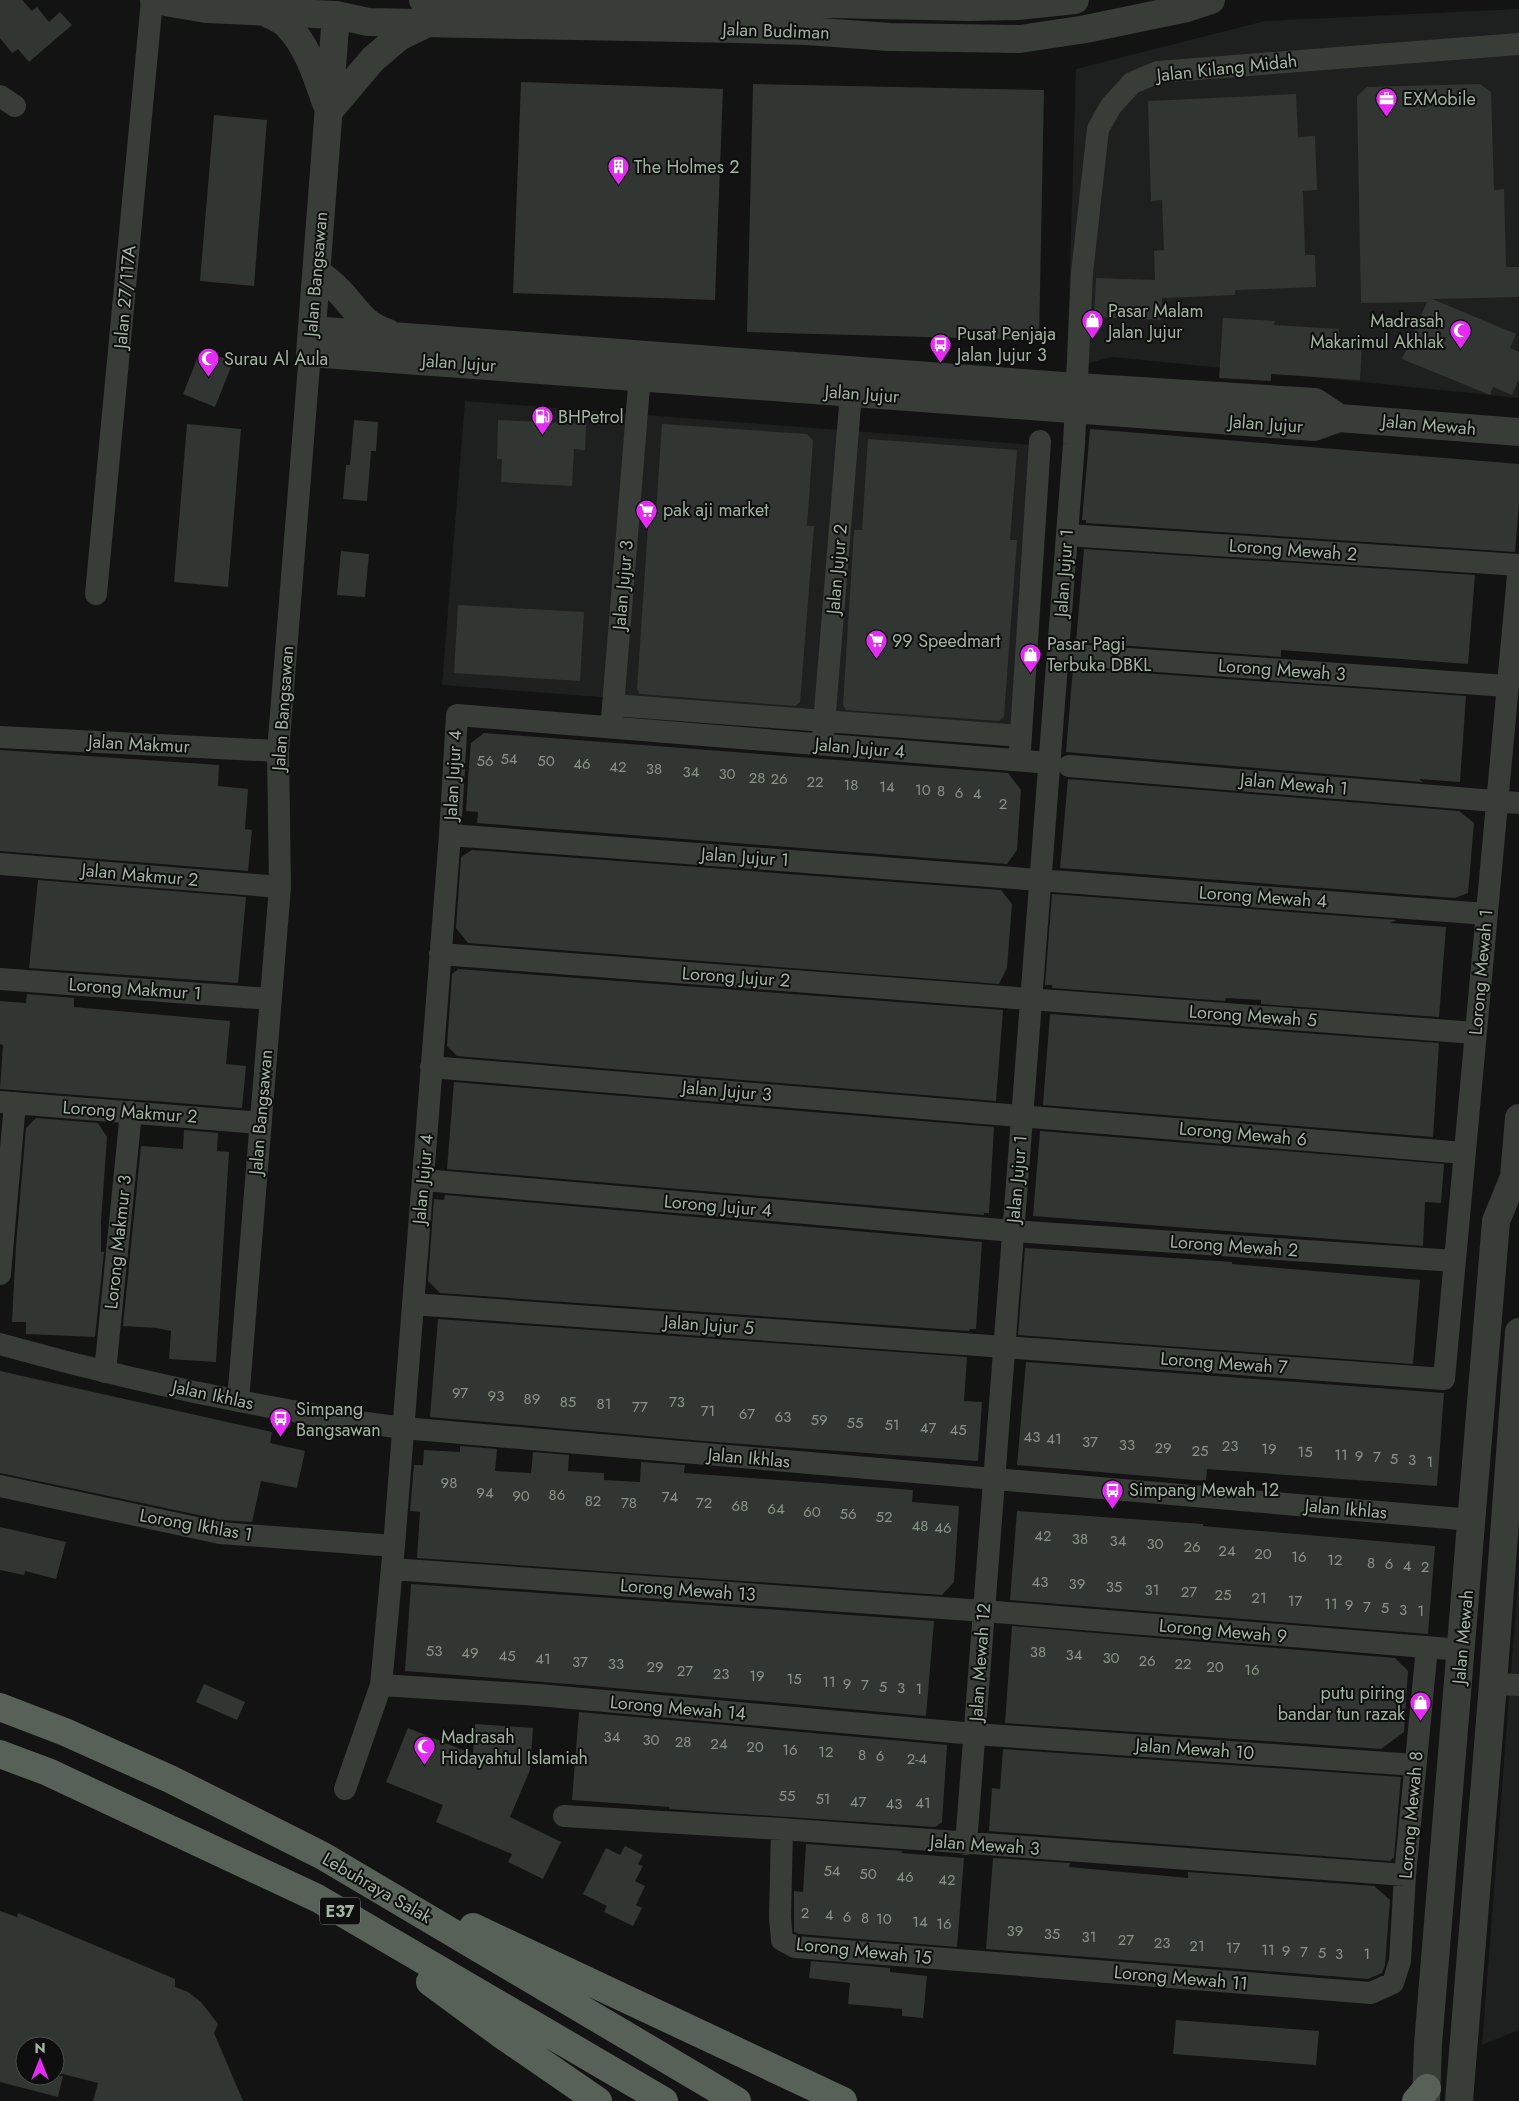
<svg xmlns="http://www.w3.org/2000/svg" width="1519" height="2101" viewBox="0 0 1519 2101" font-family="Jost,sans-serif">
<rect width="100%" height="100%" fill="#121312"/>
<path fill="#1e201f" d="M1519 9V398L1113 357 1067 368 1076 69 1265 21Z
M465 401 1033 445 1014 728 442 685Z
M1519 1569V2030L1482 2045Z"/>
<path fill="#323632" d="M0 0H22L32 11 37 7 49 22 60 12 72 25 29 62 18 49 12 53 0 38Z
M521 82 723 89 715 300 513 293Z
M753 84 1044 90 1039 340 747 332Z
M1480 84 1491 92 1494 190 1504 189 1506 267H1519V297L1432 299 1516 334 1510 348 1519 352V379L1512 395 1493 387 1490 395 1402 359 1427 302 1361 303 1357 96 1367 87Z
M1296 94 1298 137 1315 136 1317 190 1303 191 1305 255H1315L1316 287 1235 290V295L1162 298 1161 320 1094 317 1096 278 1155 280 1154 251 1164 250 1162 200 1151 201 1148 101Z
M214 115 267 120 254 286 200 281Z
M1223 318 1275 321 1274 325 1339 329 1338 341 1362 342 1360 380 1271 374V381L1219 378Z
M208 352 233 362 215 407 183 394 197 359 205 362Z
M354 420 378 422 376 451H371L367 501 343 499 346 465H350Z
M498 420 586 424 585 450 574 449 572 486 501 482 502 459H497Z
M187 424 241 429 228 587 174 582Z
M662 424 807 434 813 441 807 526H814L800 702 795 706 640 694 637 689 649 512H656Z
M1090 429 1519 464V503L1515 552 1086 523V520H1082Z
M868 439 1017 450 1010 540H1017L1004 716 999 721 846 710 843 705 854 530H862Z
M1084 549 1475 575 1468 664 1281 650V657L1076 642Z
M341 551 369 554 365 597 337 595Z
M458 605 584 612 580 681 454 673Z
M1073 668 1466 696 1460 782 1419 779 1423 782 1066 752Z
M484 733 1008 773 1021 790 1017 850 1007 864 477 823 478 812 466 811 468 779 471 743Z
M0 750 219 765 218 786 248 789 245 829 252 830 248 871 0 851Z
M1068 779 1459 811 1474 823 1468 893 1455 898 1060 868Z
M472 850 1001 890 1012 904 1007 968 999 984 468 943 456 928 461 857Z
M38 880 246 897 238 983 29 968Z
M1052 894 1397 920 1390 923 1446 927 1439 1017 1261 1004V1000L1226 998 1225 1001 1052 988V985H1045Z
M458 969 1003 1010 996 1101 457 1056 447 1046 452 974Z
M27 994 74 998V1007L230 1021 226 1064 246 1066 242 1108 0 1089 3 1045 0 1044V1001L26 1003Z
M1050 1014 1439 1043 1433 1137 1043 1105Z
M454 1082 994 1127 989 1213H984V1215L447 1169Z
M36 1118 98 1123 107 1137 101 1222V1252H104L95 1337 26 1334V1322H12L16 1245 26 1128Z
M184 1130 218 1133 217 1151 229 1152 216 1362 169 1359 171 1331 157 1328 123 1326 141 1146 183 1149Z
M1040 1131 1444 1164 1441 1203 1425 1202 1423 1246 1033 1216Z
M445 1195 982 1242 976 1329H970L969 1331 440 1293 428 1281 434 1199 444 1200Z
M1025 1248 1232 1262V1264L1420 1280 1413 1364 1018 1335Z
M438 1319 967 1357 964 1401 982 1402 978 1461 715 1442 430 1417Z
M1026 1362 1444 1393 1437 1486 1207 1469 1206 1481 1017 1465Z
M0 1371 272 1432 270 1443 305 1451 297 1488 261 1481 252 1522 222 1520 0 1473Z
M460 1446 497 1449 495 1471 531 1473 533 1452 569 1455 568 1471 604 1473V1480L640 1482 641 1462 685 1465 684 1473 913 1490 912 1502 959 1506 954 1582 942 1595 417 1558 420 1512 410 1511 414 1465H423L424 1450 460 1452Z
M1017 1511 1203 1524V1526L1435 1546 1428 1634 1010 1600Z
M0 1527 66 1542 56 1579 25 1571 24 1575 0 1570Z
M411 1584 934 1621 926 1716 581 1685 405 1671Z
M1012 1626 1395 1658 1408 1671 1404 1732 1381 1749 1005 1723Z
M204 1684 245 1702 237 1720 196 1702Z
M579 1712 947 1745 942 1822 935 1827 669 1809V1807L572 1800Z
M475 1724 533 1728 530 1770 510 1817 561 1842 543 1879 508 1862 512 1854 436 1822 443 1805 386 1782 408 1728 473 1754Z
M1003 1749 1401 1777 1394 1857 1390 1861 989 1831 992 1788 1000 1789Z
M806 1844 903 1851 901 1853 964 1858 957 1947 799 1934 794 1932V1891L803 1892Z
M625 1846 643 1855 638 1864 643 1866 635 1881 645 1886 636 1905 642 1908 633 1926 604 1912 607 1906 583 1894 606 1848 620 1855Z
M993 1858 1070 1863 1069 1867 1188 1878V1872L1374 1886 1390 1900 1385 1965 1382 1973 1368 1979 986 1949Z
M0 1911 17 1917 18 1913 175 1979V1987L188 1992 201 2002 218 2024 214 2033 243 2101H93L98 2083 55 2072V2046H25V2076H63L58 2097 0 2082Z
M811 1961 890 1968V1972L927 1976 923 2018 902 2016V2009L848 2004 850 1983 809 1978Z
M1176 2020 1319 2031 1316 2065 1173 2054Z"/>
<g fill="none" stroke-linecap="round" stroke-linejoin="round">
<path stroke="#383d37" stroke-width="22" d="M0 96 15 106
M96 594 152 0
M1058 654 1506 686
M613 705 1021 736
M612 719 641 362
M823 736 851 393
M0 737 278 751
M1020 750 1040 441
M1069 766 1519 803
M450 835 1486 914
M0 864 280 887
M440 954 1475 1033
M0 979 270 999
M431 1067 1464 1153
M0 1102 261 1123
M423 1180 1013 1231 1455 1261
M0 1274 15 1103
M413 1304 1444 1379 1519 565 1067 535
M0 1344C132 1381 267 1410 403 1428L1472 1520
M105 1372 131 1112
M238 1401 280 887 278 751 310 353
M0 1486 220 1533 394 1546
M392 1569 984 1611 1462 1650
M1493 1684 1519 1685
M381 1685 538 1695 975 1734 1415 1765
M345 1789 381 1685 394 1546 450 835 457 715 1050 763
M564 1816 782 1829 1405 1875
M782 1829 780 1918 782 1940 795 1947 1371 1993 1393 1983 1400 1961 1405 1875 1427 1647
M966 1844 1074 444 1082 273 1098 129 1111 106 1132 83 1158 72 1519 44"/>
<path stroke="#383d37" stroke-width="28" d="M154 0 206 9 336 15 368 22 737 29 807 31 889 37 1020 39 1086 29 1187 8 1211 0
M423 0 525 4H833L969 7 1018 6 1075 0
M265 12C272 16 283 20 288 26 308 47 317 77 326 103
M336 15 310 353 1314 427 1339 418 1519 432
M329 111 373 59 399 37 426 24
M317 272C324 278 332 283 338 290 357 309 360 323 388 333
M312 330 1077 387 1315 402 1339 418
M1426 2101 1428 2044 1496 1221 1514 1177 1519 1118
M1459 2101 1493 1684 1519 1332"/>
<path stroke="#576157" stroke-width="28" d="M0 1707 65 1732 170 1779 323 1856 737 2101
M0 1754 48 1772 317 1898 664 2101
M473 1927 843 2101
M430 1982 502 2035 598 2101
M1416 2101 1427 2088"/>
</g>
<defs>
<symbol id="office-pin" viewBox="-11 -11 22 30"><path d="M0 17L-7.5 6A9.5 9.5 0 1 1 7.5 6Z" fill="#e42af3" stroke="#0d0e0d"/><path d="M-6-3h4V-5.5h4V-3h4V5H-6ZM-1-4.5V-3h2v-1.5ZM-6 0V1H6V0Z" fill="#fff"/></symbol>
<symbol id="building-pin" viewBox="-11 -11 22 30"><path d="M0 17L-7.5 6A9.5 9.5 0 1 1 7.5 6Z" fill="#e42af3" stroke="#0d0e0d"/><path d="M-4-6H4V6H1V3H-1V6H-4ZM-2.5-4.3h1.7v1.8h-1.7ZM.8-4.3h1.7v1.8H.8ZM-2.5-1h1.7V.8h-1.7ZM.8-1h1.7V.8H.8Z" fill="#fff"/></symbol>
<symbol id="shop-pin" viewBox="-11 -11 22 30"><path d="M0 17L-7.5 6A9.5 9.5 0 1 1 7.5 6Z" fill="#e42af3" stroke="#0d0e0d"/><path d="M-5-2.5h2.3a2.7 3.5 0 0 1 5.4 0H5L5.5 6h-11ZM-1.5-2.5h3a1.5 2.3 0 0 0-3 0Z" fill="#fff"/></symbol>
<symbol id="mosque-pin" viewBox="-11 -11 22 30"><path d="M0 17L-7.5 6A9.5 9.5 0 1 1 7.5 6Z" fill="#e42af3" stroke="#0d0e0d"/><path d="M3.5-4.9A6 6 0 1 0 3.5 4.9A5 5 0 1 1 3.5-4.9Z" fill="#fff"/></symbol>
<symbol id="bus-pin" viewBox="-11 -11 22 30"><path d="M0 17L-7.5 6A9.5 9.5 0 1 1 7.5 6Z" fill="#e42af3" stroke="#0d0e0d"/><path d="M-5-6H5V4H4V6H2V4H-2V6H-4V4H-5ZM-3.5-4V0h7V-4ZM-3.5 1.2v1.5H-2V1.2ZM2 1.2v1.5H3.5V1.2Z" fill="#fff"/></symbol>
<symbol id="fuel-pin" viewBox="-11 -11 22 30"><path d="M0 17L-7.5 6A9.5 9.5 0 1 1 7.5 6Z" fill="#e42af3" stroke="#0d0e0d"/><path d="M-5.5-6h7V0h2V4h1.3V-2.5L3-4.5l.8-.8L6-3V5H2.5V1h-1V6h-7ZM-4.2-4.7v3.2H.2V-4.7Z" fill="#fff"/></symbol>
<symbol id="supermarket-pin" viewBox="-11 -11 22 30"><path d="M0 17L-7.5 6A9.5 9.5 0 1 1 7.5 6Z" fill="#e42af3" stroke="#0d0e0d"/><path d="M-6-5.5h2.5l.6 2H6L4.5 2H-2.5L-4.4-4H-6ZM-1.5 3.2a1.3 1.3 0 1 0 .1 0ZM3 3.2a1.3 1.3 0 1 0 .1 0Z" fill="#fff"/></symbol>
</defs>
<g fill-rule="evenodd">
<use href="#office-pin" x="1374" y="86" width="25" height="34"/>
<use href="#building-pin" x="606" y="154" width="25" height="34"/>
<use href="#shop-pin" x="1080" y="308" width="25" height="34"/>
<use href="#mosque-pin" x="1448" y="318" width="25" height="34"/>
<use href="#bus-pin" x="928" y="332" width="25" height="34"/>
<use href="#mosque-pin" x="196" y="346" width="25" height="34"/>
<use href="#fuel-pin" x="530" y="404" width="25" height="34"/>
<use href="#supermarket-pin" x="634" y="498" width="25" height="34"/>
<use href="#supermarket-pin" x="864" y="628" width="25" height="34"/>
<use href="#shop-pin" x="1018" y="642" width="25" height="34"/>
<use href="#bus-pin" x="268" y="1406" width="25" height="34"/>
<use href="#bus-pin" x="1100" y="1478" width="25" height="34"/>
<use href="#shop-pin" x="1408" y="1690" width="25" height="34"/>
<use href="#mosque-pin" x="412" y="1734" width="25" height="34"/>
</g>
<g text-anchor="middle" stroke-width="4" stroke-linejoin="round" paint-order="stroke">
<g font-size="15" fill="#889487">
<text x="509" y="764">54</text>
<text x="485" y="766">56</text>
<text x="546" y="766">50</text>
<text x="582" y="769">46</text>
<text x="618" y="772">42</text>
<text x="654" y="774">38</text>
<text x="691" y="777">34</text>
<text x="727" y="779">30</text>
<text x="757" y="783">28</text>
<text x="779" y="784">26</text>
<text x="815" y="787">22</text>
<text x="851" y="790">18</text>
<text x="887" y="792">14</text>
<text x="923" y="795">10</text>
<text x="941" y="796">8</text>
<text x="959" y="798">6</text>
<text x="977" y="799">4</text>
<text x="1003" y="809">2</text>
<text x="460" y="1398">97</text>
<text x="496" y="1401">93</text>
<text x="532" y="1404">89</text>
<text x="568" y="1407">85</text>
<text x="677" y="1407">73</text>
<text x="604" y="1409">81</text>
<text x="640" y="1412">77</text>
<text x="708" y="1416">71</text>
<text x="747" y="1419">67</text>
<text x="783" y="1422">63</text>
<text x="819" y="1425">59</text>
<text x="855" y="1428">55</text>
<text x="892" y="1430">51</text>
<text x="928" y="1433">47</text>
<text x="958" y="1435">45</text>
<text x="1032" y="1442">43</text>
<text x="1054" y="1444">41</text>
<text x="1090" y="1447">37</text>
<text x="1127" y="1450">33</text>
<text x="1230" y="1451">23</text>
<text x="1163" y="1453">29</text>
<text x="1269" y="1454">19</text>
<text x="1200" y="1456">25</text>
<text x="1305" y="1457">15</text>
<text x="1341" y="1460">11</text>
<text x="1359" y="1461">9</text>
<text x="1377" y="1462">7</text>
<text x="1394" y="1464">5</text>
<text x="1412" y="1465">3</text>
<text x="1430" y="1467">1</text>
<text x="449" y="1488">98</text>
<text x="485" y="1498">94</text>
<text x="557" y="1500">86</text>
<text x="521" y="1501">90</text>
<text x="670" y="1502">74</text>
<text x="593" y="1506">82</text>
<text x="629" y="1508">78</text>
<text x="704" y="1508">72</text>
<text x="740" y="1511">68</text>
<text x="776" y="1514">64</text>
<text x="812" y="1517">60</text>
<text x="848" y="1519">56</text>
<text x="884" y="1522">52</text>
<text x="920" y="1531">48</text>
<text x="943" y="1533">46</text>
<text x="1043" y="1541">42</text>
<text x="1080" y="1544">38</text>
<text x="1118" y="1546">34</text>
<text x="1155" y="1549">30</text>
<text x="1192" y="1552">26</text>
<text x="1227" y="1556">24</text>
<text x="1263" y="1559">20</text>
<text x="1299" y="1562">16</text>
<text x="1335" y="1565">12</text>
<text x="1371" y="1568">8</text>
<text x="1389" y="1569">6</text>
<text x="1407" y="1571">4</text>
<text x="1425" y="1572">2</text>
<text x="1040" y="1587">43</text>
<text x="1077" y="1589">39</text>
<text x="1114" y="1592">35</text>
<text x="1152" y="1595">31</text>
<text x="1189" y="1597">27</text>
<text x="1223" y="1600">25</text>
<text x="1259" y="1603">21</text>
<text x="1295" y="1606">17</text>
<text x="1331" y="1609">11</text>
<text x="1349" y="1610">9</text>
<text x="1367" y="1612">7</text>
<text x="1385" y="1613">5</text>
<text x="1403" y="1615">3</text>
<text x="1421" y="1616">1</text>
<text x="434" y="1656">53</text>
<text x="1038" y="1657">38</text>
<text x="470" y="1658">49</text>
<text x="1074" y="1660">34</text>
<text x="507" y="1661">45</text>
<text x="1111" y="1663">30</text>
<text x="543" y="1664">41</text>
<text x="1147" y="1666">26</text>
<text x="580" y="1667">37</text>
<text x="616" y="1669">33</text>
<text x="1183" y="1669">22</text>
<text x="655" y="1672">29</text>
<text x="1215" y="1672">20</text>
<text x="1252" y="1675">16</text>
<text x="685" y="1676">27</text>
<text x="721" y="1679">23</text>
<text x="757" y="1681">19</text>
<text x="794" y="1684">15</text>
<text x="829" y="1687">11</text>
<text x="847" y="1689">9</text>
<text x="865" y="1690">7</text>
<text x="883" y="1692">5</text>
<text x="901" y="1693">3</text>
<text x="919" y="1694">1</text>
<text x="612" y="1742">34</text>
<text x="651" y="1745">30</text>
<text x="683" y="1747">28</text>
<text x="719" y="1749">24</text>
<text x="755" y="1752">20</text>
<text x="790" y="1755">16</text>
<text x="826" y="1757">12</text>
<text x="862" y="1760">8</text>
<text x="880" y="1761">6</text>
<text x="917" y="1764">2-4</text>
<text x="787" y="1801">55</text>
<text x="823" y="1804">51</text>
<text x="858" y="1807">47</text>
<text x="923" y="1808">41</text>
<text x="894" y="1809">43</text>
<text x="832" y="1876">54</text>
<text x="868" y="1879">50</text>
<text x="905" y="1882">46</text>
<text x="947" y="1885">42</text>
<text x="805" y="1918">2</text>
<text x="829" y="1920">4</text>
<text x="847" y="1922">6</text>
<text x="865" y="1923">8</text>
<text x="884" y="1924">10</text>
<text x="920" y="1927">14</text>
<text x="944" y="1929">16</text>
<text x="1015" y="1936">39</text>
<text x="1052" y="1939">35</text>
<text x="1089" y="1942">31</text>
<text x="1126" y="1945">27</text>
<text x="1162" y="1948">23</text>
<text x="1197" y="1951">21</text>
<text x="1233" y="1953">17</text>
<text x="1268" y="1955">11</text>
<text x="1286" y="1956">9</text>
<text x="1304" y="1957">7</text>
<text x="1322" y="1958">5</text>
<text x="1339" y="1959">3</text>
<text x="1367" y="1959">1</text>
</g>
<rect fill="#0d0e0d" stroke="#778276" stroke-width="1" x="320" y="1897.5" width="40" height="27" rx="4"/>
<g font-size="16" font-weight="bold" fill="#a4b4a3">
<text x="340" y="1917">E37</text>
</g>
<g font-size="18" fill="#a4b4a3" stroke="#0d0e0d">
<text transform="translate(776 31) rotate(2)" y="6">Jalan Budiman</text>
<text transform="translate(1227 68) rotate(-6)" y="6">Jalan Kilang Midah</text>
<text transform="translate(316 274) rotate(-85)" y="6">Jalan Bangsawan</text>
<text transform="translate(125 297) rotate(-85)" y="6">Jalan 27/117A</text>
<text transform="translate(459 363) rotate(4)" y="6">Jalan Jujur</text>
<text transform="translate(862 394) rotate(4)" y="6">Jalan Jujur</text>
<text transform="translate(1266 424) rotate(4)" y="6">Jalan Jujur</text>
<text transform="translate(1429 425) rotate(5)" y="6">Jalan Mewah</text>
<text transform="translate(1293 550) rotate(4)" y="6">Lorong Mewah 2</text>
<text transform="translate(837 569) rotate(-85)" y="6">Jalan Jujur 2</text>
<text transform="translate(1064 573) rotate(-86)" y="6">Jalan Jujur 1</text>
<text transform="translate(623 585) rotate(-85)" y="6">Jalan Jujur 3</text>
<text transform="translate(1282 670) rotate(4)" y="6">Lorong Mewah 3</text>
<text transform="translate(283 708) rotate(-86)" y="6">Jalan Bangsawan</text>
<text transform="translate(139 744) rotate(3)" y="6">Jalan Makmur</text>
<text transform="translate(860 748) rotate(5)" y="6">Jalan Jujur 4</text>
<text transform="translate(453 775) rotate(-87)" y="6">Jalan Jujur 4</text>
<text transform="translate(1294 784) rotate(5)" y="6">Jalan Mewah 1</text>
<text transform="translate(745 857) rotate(4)" y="6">Jalan Jujur 1</text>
<text transform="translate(140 875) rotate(5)" y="6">Jalan Makmur 2</text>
<text transform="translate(1263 897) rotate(4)" y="6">Lorong Mewah 4</text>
<text transform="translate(1481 972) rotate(-85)" y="6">Lorong Mewah 1</text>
<text transform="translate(736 977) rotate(4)" y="6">Lorong Jujur 2</text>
<text transform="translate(135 989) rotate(4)" y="6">Lorong Makmur 1</text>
<text transform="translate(1253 1016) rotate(4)" y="6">Lorong Mewah 5</text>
<text transform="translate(727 1091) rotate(5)" y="6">Jalan Jujur 3</text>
<text transform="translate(130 1112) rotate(4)" y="6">Lorong Makmur 2</text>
<text transform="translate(261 1112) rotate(-85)" y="6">Jalan Bangsawan</text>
<text transform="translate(1243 1134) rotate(5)" y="6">Lorong Mewah 6</text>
<text transform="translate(423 1179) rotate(-85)" y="6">Jalan Jujur 4</text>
<text transform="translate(1017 1179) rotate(-85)" y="6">Jalan Jujur 1</text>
<text transform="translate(718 1206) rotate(5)" y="6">Lorong Jujur 4</text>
<text transform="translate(118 1242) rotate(-84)" y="6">Lorong Makmur 3</text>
<text transform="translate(1234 1246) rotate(4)" y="6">Lorong Mewah 2</text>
<text transform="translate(709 1325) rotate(4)" y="6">Jalan Jujur 5</text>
<text transform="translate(1224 1363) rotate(4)" y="6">Lorong Mewah 7</text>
<text transform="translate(213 1395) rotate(12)" y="6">Jalan Ikhlas</text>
<text transform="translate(749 1458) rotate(5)" y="6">Jalan Ikhlas</text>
<text transform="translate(1346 1509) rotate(5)" y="6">Jalan Ikhlas</text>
<text transform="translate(196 1525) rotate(10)" y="6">Lorong Ikhlas 1</text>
<text transform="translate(688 1590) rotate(4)" y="6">Lorong Mewah 13</text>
<text transform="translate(1223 1631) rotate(5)" y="6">Lorong Mewah 9</text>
<text transform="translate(1463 1637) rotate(-85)" y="6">Jalan Mewah</text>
<text transform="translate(980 1662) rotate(-86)" y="6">Jalan Mewah 12</text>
<text transform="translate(678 1708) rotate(5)" y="6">Lorong Mewah 14</text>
<text transform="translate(1195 1749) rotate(4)" y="6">Jalan Mewah 10</text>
<text transform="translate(1411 1815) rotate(-85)" y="6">Lorong Mewah 8</text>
<text transform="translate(985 1845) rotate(4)" y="6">Jalan Mewah 3</text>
<text transform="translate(377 1888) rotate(30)" y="6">Lebuhraya Salak</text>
<text transform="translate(864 1951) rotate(6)" y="6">Lorong Mewah 15</text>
<text transform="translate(1181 1978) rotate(5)" y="6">Lorong Mewah 11</text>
</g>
<g font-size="18" fill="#a4b4a3" stroke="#0d0e0d" text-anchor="start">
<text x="1403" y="105">EXMobile</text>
<text x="634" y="173">The Holmes 2</text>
<text x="1108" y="317">Pasar Malam<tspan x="1108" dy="21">Jalan Jujur</tspan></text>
<text x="1444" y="327" text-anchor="end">Madrasah<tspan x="1444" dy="21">Makarimul Akhlak</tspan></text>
<text x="957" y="340">Pusat Penjaja<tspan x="957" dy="21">Jalan Jujur 3</tspan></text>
<text x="224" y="365">Surau Al Aula</text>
<text x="558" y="423">BHPetrol</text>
<text x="663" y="516">pak aji market</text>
<text x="892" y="647">99 Speedmart</text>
<text x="1047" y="650">Pasar Pagi<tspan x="1047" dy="21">Terbuka DBKL</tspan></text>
<text x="296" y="1415">Simpang<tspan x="296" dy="21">Bangsawan</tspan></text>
<text x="1129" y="1496">Simpang Mewah 12</text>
<text x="1405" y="1699" text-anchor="end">putu piring<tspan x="1405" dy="21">bandar tun razak</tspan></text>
<text x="441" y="1743">Madrasah<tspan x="441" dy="21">Hidayahtul Islamiah</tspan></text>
</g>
</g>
<g transform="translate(40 2061)"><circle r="24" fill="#0d0e0d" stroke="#495049"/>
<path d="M0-4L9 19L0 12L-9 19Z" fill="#e42af3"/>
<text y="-8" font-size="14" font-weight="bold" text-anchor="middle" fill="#a4b4a3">N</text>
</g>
</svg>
